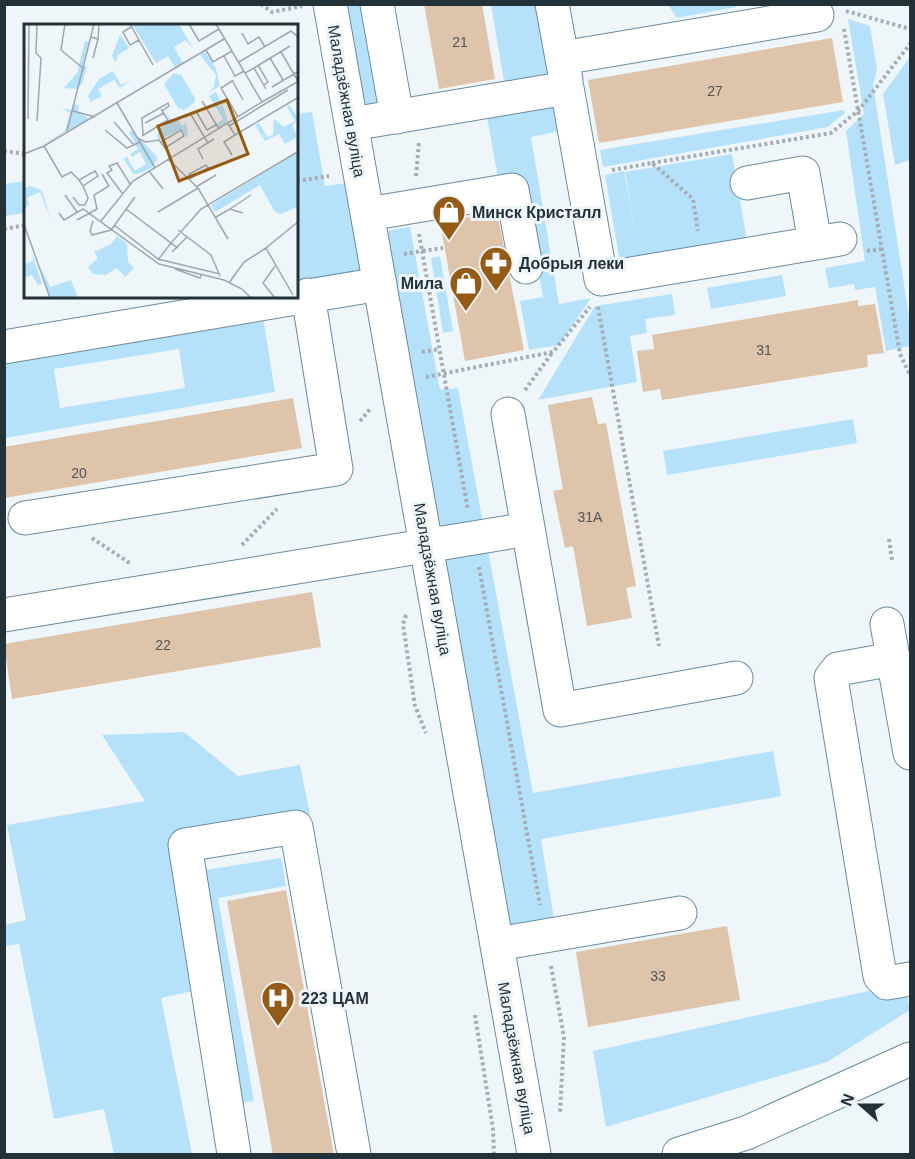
<svg xmlns="http://www.w3.org/2000/svg" width="915" height="1159" viewBox="0 0 915 1159" font-family="Arial,sans-serif">
<rect width="100%" height="100%" fill="#eff6fa"/>
<path fill="#b5e2fa" fill-rule="evenodd" d="M736 4V7L677 18 668 5Z
M341 5H371L390 109 359 114Z
M491 5H537L550 82 441 100 440 93 504 81Z
M848 19 870 26 877 70 873 85 910 323V346L886 351 875 287 855 290 854 284 829 288 825 268 865 261 846 131 864 114Z
M910 57V160L895 165 883 94Z
M554 100 560 131 531 137 559 304 591 298 559 345 529 350 520 301 543 297 522 181 499 184 486 111Z
M844 110 845 113 828 127 603 167 600 150Z
M312 112 325 186 353 182 368 270 297 282V114Z
M732 154 747 241 620 262 605 175 624 171 636 238 625 172Z
M25 181V213L5 216V184Z
M410 227 440 390 458 388 533 793 773 751 781 796 541 839 555 925 505 933 380 232Z
M440 256 453 331 443 333 431 258Z
M782 275 786 296 711 309 707 288Z
M672 294 675 315 645 319 647 333 630 336 637 382 538 400 595 306Z
M263 317 275 392 5 438 4 360ZM179 349 185 388 60 408 54 369Z
M853 419 857 443 667 475 663 451Z
M184 732 238 776 300 765 310 815 170 837 197 990 161 998 192 1154H114L104 1109 54 1119 19 944 5 946V925L26 920 7 825 145 801 102 735Z
M281 858 286 886 218 898 254 1101 241 1103 199 871Z
M905 983 910 1010 827 1062 606 1127 593 1051Z"/>
<path fill="#dec4ab" d="M424 4H482L495 79 439 89Z
M832 38 843 102 599 143 588 80Z
M497 212 524 350 465 361 440 222Z
M858 300V306L875 304 884 353 867 355 868 367 662 400 660 389 643 392 637 351 654 349 652 335Z
M592 397 598 424 606 423 636 586 626 588 632 618 587 626 573 546 565 548 553 491 563 489 548 405Z
M293 398 302 448 4 498V447Z
M312 592 321 647 12 699 4 644Z
M286 890 334 1155H273L227 901Z
M727 926 740 1000 588 1027 576 952Z"/>
<g fill="none" stroke-linecap="round" stroke-linejoin="round">
<defs>
<path id="minor" d="M330 4 534 1154
M377 4 397 117
M552 4 566 80
M562 58 817 15
M352 124 567 88 601 279 840 239
M747 183 803 173 815 243
M368 214 512 190 526 267
M4 347 380 284
M508 414 560 710 736 678
M25 518 336 469 308 295
M4 615 528 529
M887 624 910 753
M893 659 838 669 831 678 880 976 887 983 910 979
M498 944 680 913
M234 1154 185 845 296 827 354 1154
M679 1154 746 1133 910 1059"/>
</defs>
<use href="#minor" stroke="#6a8b9d" stroke-width="35"/>
<path stroke="#a4adb3" stroke-width="4" stroke-dasharray="3 3" stroke-linecap="butt" d="M261 4 272 12 302 6
M846 11 910 29
M844 29 900 354 910 375
M4 151 26 154
M652 163 831 133 859 110 910 44
M612 170 652 163 693 199 698 231
M416 176 419 142
M297 181 329 176
M4 229 26 225
M419 234 422 251 443 248
M867 251 881 249
M404 254 422 251 468 510
M598 307 659 646
M422 352 439 349
M426 377 553 352 590 307
M525 390 552 353
M360 421 371 408
M92 538 131 564
M889 539 892 560
M242 545 277 509
M479 567 540 905
M406 615 403 624 415 706 426 733
M551 966 564 1037 560 1113
M475 1015 493 1129 494 1154"/>
<use href="#minor" stroke="#fff" stroke-width="33"/>
</g>
<defs>
<symbol id="shop-pin" viewBox="-11 -11 22 30"><path d="M0 17L-7.5 6A9.5 9.5 0 1 1 7.5 6Z" fill="#935b15" stroke="#eff6fa"/><path d="M-5-2.5h2.3a2.7 3.5 0 0 1 5.4 0H5L5.5 6h-11ZM-1.5-2.5h3a1.5 2.3 0 0 0-3 0Z" fill="#fff"/></symbol>
<symbol id="pharmacy-pin" viewBox="-11 -11 22 30"><path d="M0 17L-7.5 6A9.5 9.5 0 1 1 7.5 6Z" fill="#935b15" stroke="#eff6fa"/><path d="M-2-6h4v4h4v4h-4v4h-4v-4h-4v-4h4Z" fill="#fff"/></symbol>
<symbol id="hospital-pin" viewBox="-11 -11 22 30"><path d="M0 17L-7.5 6A9.5 9.5 0 1 1 7.5 6Z" fill="#935b15" stroke="#eff6fa"/><path d="M-5-5h3v3.5h4V-5h3V5h-3V1.5h-4V5h-3Z" fill="#fff"/></symbol>
</defs>
<g fill-rule="evenodd">
<use href="#shop-pin" x="430" y="193" width="38" height="52"/>
<use href="#pharmacy-pin" x="477" y="244" width="38" height="52"/>
<use href="#shop-pin" x="447" y="264" width="38" height="52"/>
<use href="#hospital-pin" x="259" y="979" width="38" height="52"/>
</g>
<g text-anchor="middle" stroke-width="6" stroke-linejoin="round" paint-order="stroke">
<g font-size="14" fill="#525656">
<text x="460" y="47">21</text>
<text x="715" y="96">27</text>
<text x="764" y="355">31</text>
<text x="79" y="478">20</text>
<text x="590" y="522">31А</text>
<text x="163" y="650">22</text>
<text x="658" y="981">33</text>
</g>
<g font-size="16" fill="#233139" stroke="#eff6fa">
<text transform="translate(347 101) rotate(80)" y="6">Маладзёжная вуліца</text>
<text transform="translate(433 579) rotate(80)" y="6">Маладзёжная вуліца</text>
<text transform="translate(517 1058) rotate(80)" y="6">Маладзёжная вуліца</text>
</g>
<g font-size="16" font-weight="bold" fill="#233139" stroke="#eff6fa" text-anchor="start">
<text x="472" y="218">Минск Кристалл</text>
<text x="519" y="269">Добрыя леки</text>
<text x="443" y="289" text-anchor="end">Мила</text>
<text x="301" y="1004">223 ЦAM</text>
</g>
</g>
<g transform="translate(24 24)">
<rect width="274" height="274" fill="#eff6fa"/>
<path d="M108 0H155L170 26 162 16 150 23 159 39 151 44 144 32 132 39ZM96 11 105 24 94 31 92 38 88 32ZM61 17 65 18 59 40 63 43 58 60 52 65 40 64 53 49ZM181 27 192 45 196 62 184 69 190 63 192 51 176 31ZM89 47 97 61 108 56 96 64 90 56 74 65 78 72 67 78 64 72 75 55ZM150 49 157 51 171 74 170 79 160 86 154 84 140 60ZM192 68 196 76 192 79 196 83 198 79 204 97 195 104 193 99 199 95 185 72ZM49 80 55 81 54 87 65 95 11 125 41 107 46 89 37 84 47 86ZM266 81 274 95 268 102 274 113 261 120 255 110 241 117 231 101 235 99 243 113 249 111 250 95 260 103 271 97 263 83ZM141 86 149 98 154 95 158 102 162 98 164 111 162 113 157 105 135 116 133 111 137 104 147 98ZM108 106 134 134 127 144 114 150H109L100 135 103 133 111 147 122 140 116 128 108 133 106 130 114 125 105 108ZM274 128 273 183 257 190 251 188 236 161 191 188 187 181ZM7 162 18 167 28 199 16 168 3 174 5 181 0 185V164ZM93 212 103 220 104 238 110 244 101 253 93 244 82 251 69 250 64 243 74 234 70 228 87 220ZM8 229 18 260 14 261 8 251 0 254V240L9 237ZM16 241 26 263 47 256 54 274H26Z" fill="#b5e2fa"/>
<path fill="none" stroke="#9da7ad" stroke-width="1.5" d="M13 0 12 29 17 34 13 97M41 0 37 26 60 45M106 0 129 41M165 0 175 17 195 5M107 3 99 8 106 21 115 16M218 9 224 20 235 13 241 23M67 13 74 15 75 0M182 26 189 38 208 27M257 28 274 57M200 32 211 52 220 47M69 34 74 15M246 34 259 56M215 38 267 7 275 14M234 41 244 58 240 61M230 44 266 22M221 49 230 44 242 65M208 56 219 76M208 57 197 64 214 93M248 63 275 47M178 77 195 105M238 78 275 57M93 79 131 144M49 87 71 93M166 89 184 119M173 89 183 106 192 101M4 95 5 0M90 98 110 121M121 99 140 89M204 100 211 111 200 118 208 131M205 102 264 66M81 106 103 124 116 118M43 107 70 0M119 111 118 94 144 79 145 82 138 87M211 111 275 73M118 112 144 96 137 85M113 114 122 118 135 116 141 124 160 112 157 106 137 118M20 122 38 153 47 148 55 156M0 130 20 122 200 15M144 135 174 164 204 215M179 135 174 125 190 115M125 147 139 165M167 154 186 143M167 155 165 150 182 141 184 144M172 163 192 151M98 169 83 149 88 146 85 142 93 139 106 160M41 171 53 188M49 173 55 181H61L64 174 59 162 74 152 71 147 55 156 59 162M102 185 147 219 134 236M206 185 227 171M134 188 174 164M35 189 40 196 59 185 135 240 200 256 218 265 227 274M192 193 206 185 219 189M53 196 73 185 70 171 85 162 78 150M69 197 66 207 68 211 87 206 111 173M77 197 109 157 238 78 192 0M0 200 26 274M90 201 134 235 196 250M154 206 187 231 196 252M154 224 147 219 177 185 275 127M148 228 163 213M151 245 176 254 177 251M205 259 220 238 242 224M269 271 242 224 275 197M251 274 239 259 251 242"/>
<path fill="#935b15" fill-opacity="0.15" stroke="#935b15" stroke-width="3" d="M203 76 224 130 155 157 134 102Z"/>
<rect width="274" height="274" fill="none" stroke="#233139" stroke-width="3"/>
</g>
<rect width="915" height="1159" fill="none" stroke="#233139" stroke-width="12"/>
<g transform="translate(861 1105) rotate(291)" stroke="#eff6fa" stroke-width="4.5" paint-order="stroke">
<path d="M0-4.5L10 22L0 15L-10 22Z" fill="#233139"/>
<text y="-9" font-size="16" font-weight="bold" text-anchor="middle" fill="#233139">N</text>
</g>
</svg>
